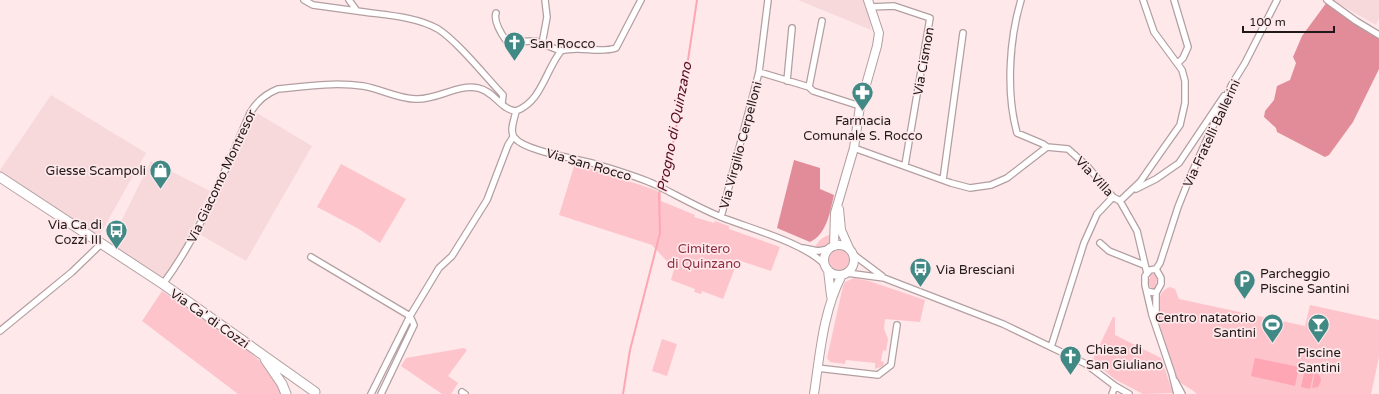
<svg xmlns="http://www.w3.org/2000/svg" width="1379" height="394" viewBox="0 0 1379 394" font-family="'Varela Round',sans-serif">
<rect width="100%" height="100%" fill="#fee8ea"/>
<path fill="#f7d9dc" d="M798 0H864L869 15 871 30Z
M1332 0H1379V18L1376 25Z
M51 95 146 153 98 238 0 173V170Z
M257 113 312 146 246 261 199 234Z
M151 161 210 191 177 259 161 281 110 244Z"/>
<path fill="#fec4cb" d="M575 163 655 190 661 193V201L695 215 694 217 714 223 715 221 729 226V229L780 247 771 271 738 260 723 299 702 291 701 294 694 292 695 289 671 280 674 269 652 245 559 215Z
M341 164 406 199 380 243 359 229 317 207Z
M833 234 830 245 823 249 815 248C817 241 825 235 833 234Z
M829 260a10 10 0 1 1 20 0a10 10 0 1 1-20 0Z
M1151 274H1154L1158 276 1155 288H1152L1149 285V280Z
M854 278 869 281 925 300 920 322 885 319 884 329 888 339 886 351 883 350 881 361 884 362 883 366 875 369V363L846 360 845 364 830 362 827 358 843 286 845 282Z
M1170 287 1175 289 1179 299 1305 326 1310 305 1379 320V357L1371 394H1197C1191 388 1183 386 1177 379 1171 361 1142 295 1170 287Z
M162 291 248 350 274 375 282 394H238L142 321Z
M1113 317H1115V335L1161 358 1173 393 1143 394 1116 380 1092 361Z
M662 339 677 344 667 376 652 371Z
M464 348 467 350 448 376 458 383 451 394H442L401 366 406 358Z"/>
<path fill="#e18c98" d="M1327 2 1379 37V69L1353 122 1329 155 1325 157 1277 132 1276 128 1264 117 1265 111 1274 100 1277 86 1290 80 1296 63 1293 57 1302 36Z
M794 160 820 168V189L834 195C830 212 827 234 810 242L777 228Z"/>
<path fill="#fea6b3" d="M1255 358 1299 367 1295 386 1251 376Z
M1305 369 1314 371 1310 389 1301 387Z
M1315 372 1320 376 1321 381 1318 387 1312 388Z"/>
<g fill="none" stroke-linecap="round" stroke-linejoin="round">
<path stroke="#fea6b3" stroke-width="2" d="M623 394 630 350 660 233 659 194 669 163 683 93 697 0"/>
<defs>
<path id="street" d="M304 0 313 5 357 11
M349 0 357 11C383 15 415 16 438 29 458 42 485 76 503 95L502 103
M1021 0C1009 40 1006 93 1017 133L1043 144 1047 147
M1174 0 1188 47 1183 58 1178 63
M1327 0 1356 21 1379 35
M870 7 894 6 930 18 905 165
M496 13C493 22 502 35 507 42L535 41 561 51
M542 44 547 17 545 0
M759 72 809 87 813 91 860 106
M787 81 792 28
M809 87 822 21
M516 111C515 118 509 130 514 137 524 152 582 159 599 165 618 171 639 177 656 185 678 196 699 208 721 217 751 229 805 243 825 265
M854 148 951 183 970 188 991 185 1007 178 1047 147 1068 149 1088 167 1113 197 1120 201 1137 231 1147 273
M943 180 963 33
M1136 189 1156 179 1179 163 1224 96
M1120 201 1140 182 1163 149 1180 125 1185 103V81L1182 70 1154 32 1143 0
M721 217 759 72 768 0
M1100 243 1109 251 1144 265
M803 248 818 251 829 249
M854 255 882 276
M311 257 410 316
M1156 269 1160 263 1178 207 1190 177 1232 84 1245 63 1277 0
M847 273 884 278 1003 324 1086 364 1115 386 1129 394
M163 284C201 233 224 172 250 113 257 101 265 94 278 89 306 86 336 82 363 86 381 89 398 99 416 99 438 100 456 84 478 88 494 91 501 110 516 111 542 101 545 71 561 51 579 45 598 54 616 48L641 0
M1147 291 1156 293 1161 284V278L1156 269 1150 270 1145 276V285L1152 315 1172 374 1177 394
M1156 293V320
M0 331 72 272 101 244
M1051 347 1084 243 1097 214 1113 197
M817 368 878 375 891 365 897 325
M1175 381 1182 394
M462 392 465 394
M371 394 410 316 439 268 452 256 487 200 508 145 513 137
M381 394 414 325 410 316
M1112 394 1115 386"/>
<path id="secondary" d="M839 209 841 230 849 248
M824 260a15 15 0 1 1 30 0a15 15 0 1 1-30 0Z
M834 246 835 213 854 148 860 106 877 46 879 33 868 0
M828 270 831 296
M814 394C820 354 823 311 842 275"/>
<path id="primary" d="M0 177 163 284 315 392
M265 359 282 384 286 394"/>
</defs>
<use href="#street" stroke="#b39fa1" stroke-width="8"/>
<use href="#secondary" stroke="#b39fa1" stroke-width="10"/>
<use href="#primary" stroke="#b39fa1" stroke-width="11"/>
<use href="#street" stroke="#fff" stroke-width="5.5"/>
<use href="#secondary" stroke="#fff" stroke-width="8"/>
<use href="#primary" stroke="#fff" stroke-width="9"/>
</g>
<defs>
<symbol id="church-pin" viewBox="-11 -11 22 30"><path d="M0 17L-7.5 6A9.5 9.5 0 1 1 7.5 6Z" fill="#418985" stroke="#fee8ea"/><path d="M-1.2-6h2.4v3.5h3.3v2.4h-3.3V6h-2.4V-.1h-3.3v-2.4h3.3Z" fill="#fff"/></symbol>
<symbol id="pharmacy-pin" viewBox="-11 -11 22 30"><path d="M0 17L-7.5 6A9.5 9.5 0 1 1 7.5 6Z" fill="#418985" stroke="#fee8ea"/><path d="M-2-6h4v4h4v4h-4v4h-4v-4h-4v-4h4Z" fill="#fff"/></symbol>
<symbol id="shop-pin" viewBox="-11 -11 22 30"><path d="M0 17L-7.5 6A9.5 9.5 0 1 1 7.5 6Z" fill="#418985" stroke="#fee8ea"/><path d="M-5-2.5h2.3a2.7 3.5 0 0 1 5.4 0H5L5.5 6h-11ZM-1.5-2.5h3a1.5 2.3 0 0 0-3 0Z" fill="#fff"/></symbol>
<symbol id="bus-pin" viewBox="-11 -11 22 30"><path d="M0 17L-7.5 6A9.5 9.5 0 1 1 7.5 6Z" fill="#418985" stroke="#fee8ea"/><path d="M-5-6H5V4H4V6H2V4H-2V6H-4V4H-5ZM-3.5-4V0h7V-4ZM-3.5 1.2v1.5H-2V1.2ZM2 1.2v1.5H3.5V1.2Z" fill="#fff"/></symbol>
<symbol id="parking-pin" viewBox="-11 -11 22 30"><path d="M0 17L-7.5 6A9.5 9.5 0 1 1 7.5 6Z" fill="#418985" stroke="#fee8ea"/><path d="M-3.5-5.5H1a3.5 3.5 0 0 1 0 7H-1V5.5H-3.5ZM-1-3.4V-.6H.8a1.4 1.4 0 0 0 0-2.8Z" fill="#fff"/></symbol>
<symbol id="stadium-pin" viewBox="-11 -11 22 30"><path d="M0 17L-7.5 6A9.5 9.5 0 1 1 7.5 6Z" fill="#418985" stroke="#fee8ea"/><path d="M0-5a6.5 5 0 1 0 0 10a6.5 5 0 1 0 0-10ZM-3.5-1.8h7v3.6h-7Z" fill="#fff"/></symbol>
<symbol id="bar-pin" viewBox="-11 -11 22 30"><path d="M0 17L-7.5 6A9.5 9.5 0 1 1 7.5 6Z" fill="#418985" stroke="#fee8ea"/><path d="M-6-5H6L.8 .8V4.5H3.5V6h-7V4.5H-.8V.8Z" fill="#fff"/></symbol>
</defs>
<g fill-rule="evenodd">
<use href="#church-pin" x="502" y="30" width="25" height="34"/>
<use href="#pharmacy-pin" x="850" y="80" width="25" height="34"/>
<use href="#shop-pin" x="148" y="158" width="25" height="34"/>
<use href="#bus-pin" x="104" y="218" width="25" height="34"/>
<use href="#bus-pin" x="908" y="256" width="25" height="34"/>
<use href="#parking-pin" x="1232" y="268" width="25" height="34"/>
<use href="#stadium-pin" x="1260" y="312" width="25" height="34"/>
<use href="#bar-pin" x="1306" y="312" width="25" height="34"/>
<use href="#church-pin" x="1058" y="344" width="25" height="34"/>
</g>
<g text-anchor="middle" stroke-width="3.5" stroke-linejoin="round" paint-order="stroke">
<g font-size="13" fill="#201819" stroke="#fee8ea" text-anchor="start">
<text x="530" y="48">San Rocco</text>
<text x="863" y="125" text-anchor="middle">Farmacia<tspan x="863" dy="15">Comunale S. Rocco</tspan></text>
<text x="146" y="175" text-anchor="end">Giesse Scampoli</text>
<text x="102" y="229" text-anchor="end">Via Ca di<tspan x="102" dy="15">Cozzi III</tspan></text>
<text x="936" y="274">Via Bresciani</text>
<text x="1260" y="278">Parcheggio<tspan x="1260" dy="15">Piscine Santini</tspan></text>
<text x="1256" y="322" text-anchor="end">Centro natatorio<tspan x="1256" dy="15">Santini</tspan></text>
<text x="1086" y="354">Chiesa di<tspan x="1086" dy="15">San Giuliano</tspan></text>
<text x="1319" y="357" text-anchor="middle">Piscine<tspan x="1319" dy="15">Santini</tspan></text>
</g>
<g font-size="13" fill="#201819" stroke="#fee8ea">
<text transform="translate(923 61) rotate(-80)" y="5">Via Cismon</text>
<text transform="translate(1211 133) rotate(-65)" y="5">Via Fratelli Ballerini</text>
<text transform="translate(740 145) rotate(-75)" y="5">Via Virgilio Cerpelloni</text>
<text transform="translate(589 164) rotate(16)" y="5">Via San Rocco</text>
<text transform="translate(221 176) rotate(-65)" y="5">Via Giacomo Montresor</text>
<text transform="translate(1095 176) rotate(47)" y="5">Via Villa</text>
<text transform="translate(210 318) rotate(35)" y="5">Via Ca' di Cozzi</text>
</g>
<g font-size="13" fill="#902c43" stroke="#fee8ea">
<text x="704" y="253">Cimitero<tspan x="704" dy="15">di Quinzano</tspan></text>
</g>
<g font-size="14" font-style="italic" fill="#5a0e23" stroke="#fee8ea">
<text transform="translate(674 127) rotate(-79)" y="5">Progno di Quinzano</text>
</g>
</g>
<path d="M1243 26v6h91v-6" fill="none" stroke="#201819" stroke-width="2"/>
<text x="1249" y="26" font-size="12" fill="#201819" stroke="#fee8ea" stroke-width="3" paint-order="stroke">100 m</text>
</svg>
